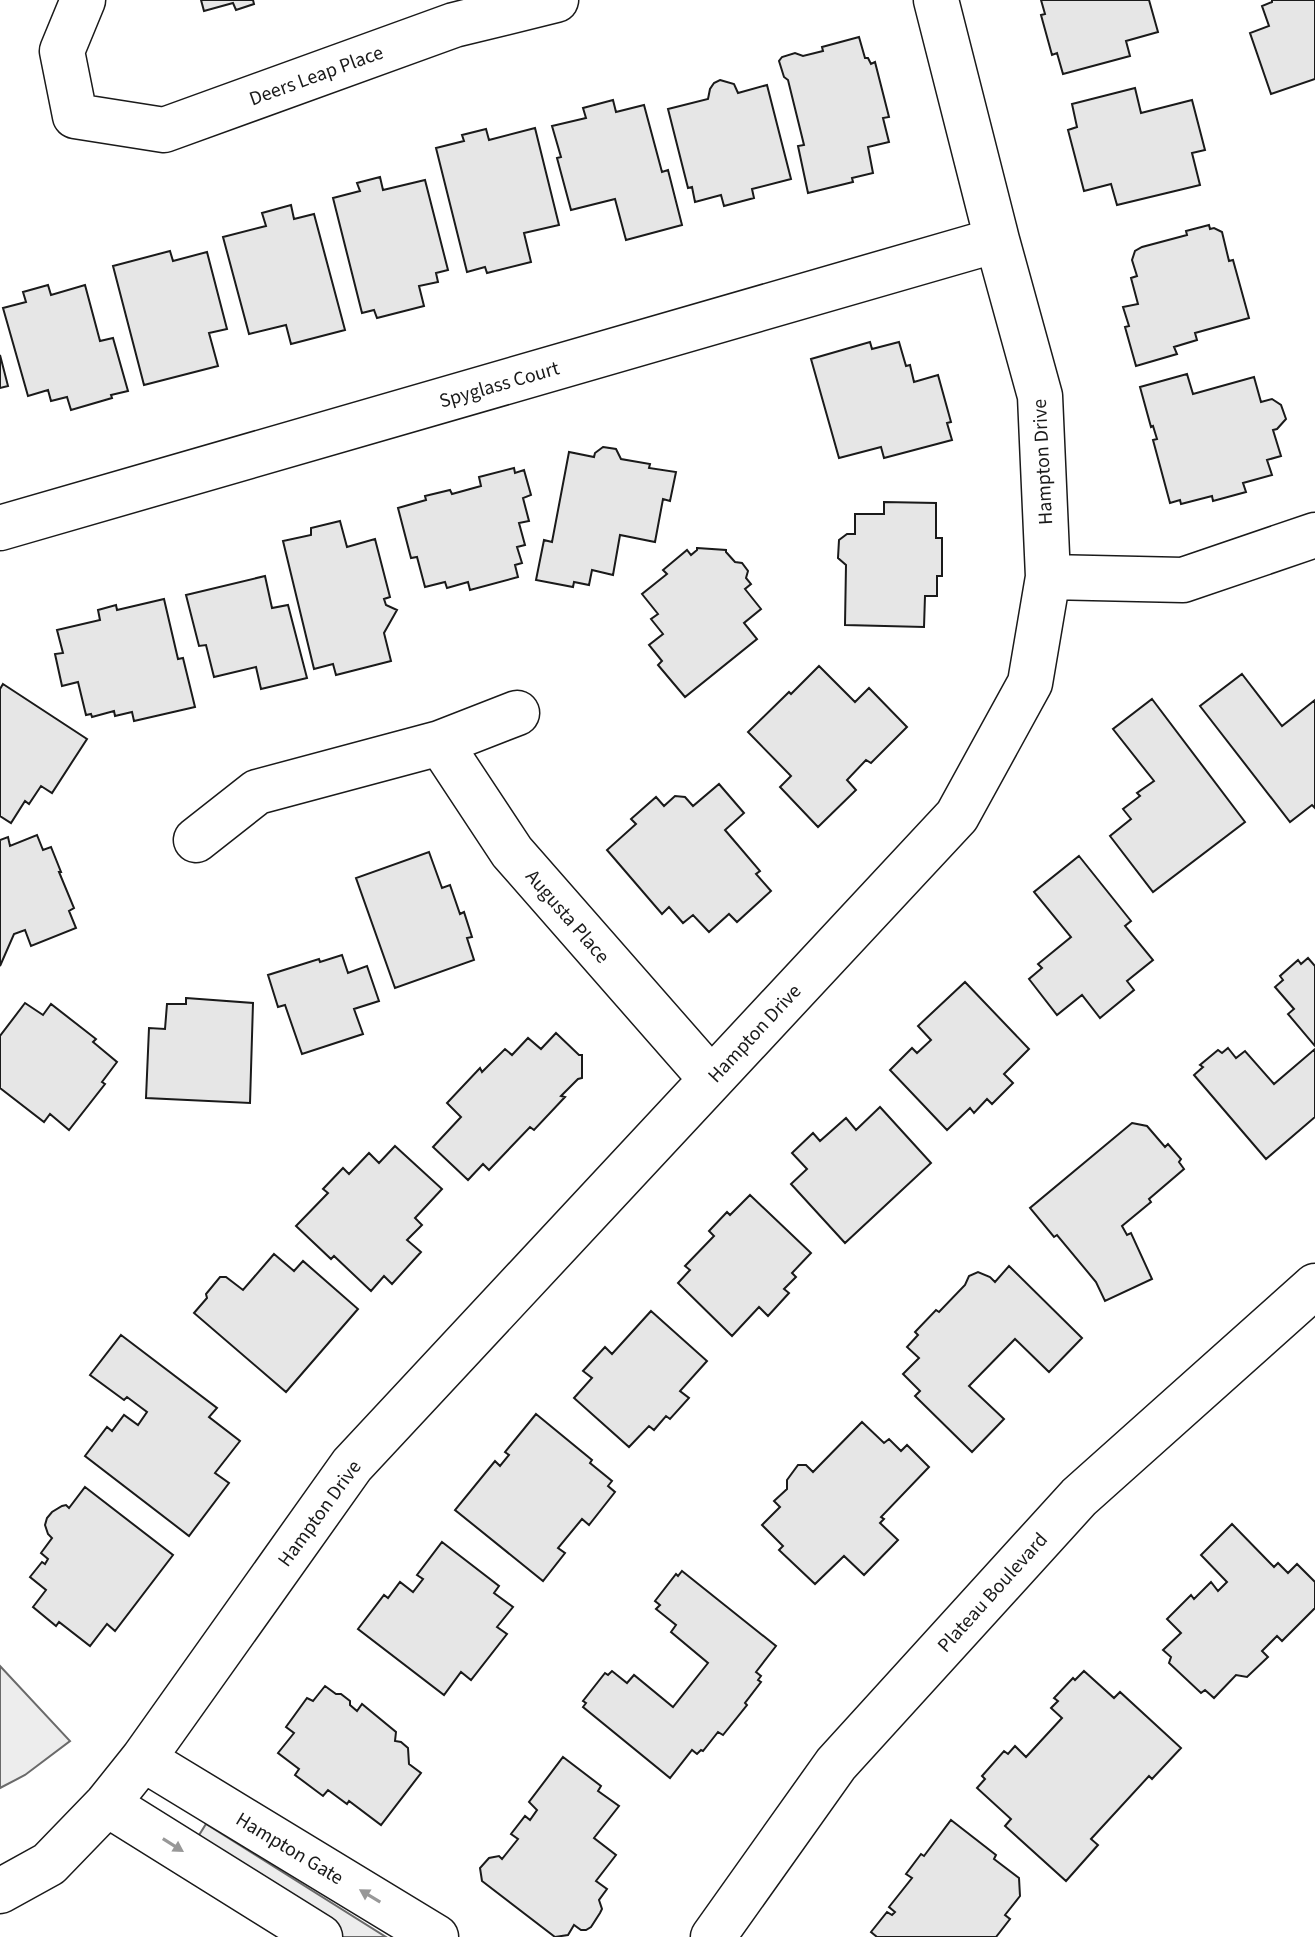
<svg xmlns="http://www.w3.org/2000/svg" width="1315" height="1937" viewBox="0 0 1315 1937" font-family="'Source Sans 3',sans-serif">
<rect width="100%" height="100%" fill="#fff"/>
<path fill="#ededed" stroke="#6a6a6a" stroke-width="2" d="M0 1666 70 1741 25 1775 0 1788Z
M206 1824 386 1937H333L191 1848Z"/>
<path fill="#e6e6e6" stroke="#1a1a1a" stroke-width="2" d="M201 0H253L254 4 236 10 233 3 204 11Z
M1041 0H1149L1158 32 1126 41 1130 56 1063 74 1057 53 1052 55 1041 15 1045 14Z
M1272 0H1315V79L1271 94 1250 33 1269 26 1262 6 1272 2Z
M859 37 865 58H868L871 64 875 62 889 117 883 118 889 142 868 147 873 173 852 178 853 182 808 193 798 146 804 145 788 80 784 77 779 61 782 57 795 53 803 56 823 51 822 47Z
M720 80 734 84 738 93 767 85 791 179 752 189 754 198 724 206 721 195 695 202 692 187 688 188 668 109 708 99 710 89 714 83Z
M1135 88 1141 113 1192 100 1205 150 1192 153 1200 185 1117 205 1111 184 1084 191 1068 130 1077 127 1072 104Z
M613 100 616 112 644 105 662 172 668 170 682 225 626 240 615 199 571 210 557 158 561 157 552 126 586 118 583 108Z
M535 128 559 225 524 233 531 262 487 273 485 267 467 272 436 148 464 141 462 135 486 129 489 140Z
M380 177 383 190 425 180 448 270 436 273 438 282 419 286 424 306 377 318 374 310 362 313 333 198 360 191 357 183Z
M291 205 294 219 314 214 345 330 291 344 286 325 249 334 223 237 266 226 262 213Z
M1209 225 1210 229 1214 228 1222 232 1229 261 1233 260 1249 318 1195 333 1197 340 1174 347 1177 354 1136 366 1125 327 1129 326 1123 307 1138 304 1131 278 1137 276 1132 260 1135 251 1142 247 1187 235 1186 231Z
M170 251 173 261 207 252 227 329 209 333 218 366 144 385 113 266Z
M48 285 51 295 85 285 100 341 113 338 128 391 111 395 112 398 71 410 67 397 51 401 48 390 28 396 3 308 26 302 23 292Z
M870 342 872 349 899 342 906 366 910 365 914 382 938 375 951 422 947 423 952 440 884 458 881 447 839 458 811 359Z
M0 355 8 386 0 388Z
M1187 374 1193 394 1254 377 1261 402 1272 399 1281 405 1286 419 1277 429 1273 430 1281 456 1267 460 1272 475 1243 483 1246 492 1213 501 1212 496 1181 504 1180 500 1170 503 1153 440 1157 439 1153 426 1151 427 1140 387Z
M603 447 616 449 621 459 650 464 649 468 676 472 670 501 663 499 655 542 620 535 613 575 592 570 589 585 574 582 573 587 536 580 544 540 552 542 569 452 594 457 595 453Z
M514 468 515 473 524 470 531 495 523 498 529 521 519 523 525 545 517 547 522 563 515 565 518 577 470 590 468 582 447 588 445 582 425 587 417 557 411 558 398 508 426 500 425 496 450 490 452 494 481 486 479 477Z
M884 502 936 503V538H942V576H937V596H925L924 627 845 625 846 565 838 558 839 540 847 534H855V514H884Z
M340 521 347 547 375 539 390 597 384 599 386 605 397 610 384 633 391 661 336 675 333 664 314 669 283 541 311 535V528Z
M697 548 726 550V552L735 562 742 563 748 571 746 578 751 584 745 589 761 609 744 623 757 639 685 697 658 665 662 661 649 645 663 634 651 619 658 614 642 594 667 574 663 570 687 550 691 555 697 550Z
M265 576 272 608 288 605 307 678 261 689 256 667 214 677 206 645 199 646 186 595Z
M164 599 178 659 183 658 195 707 134 721 132 712 115 716 114 711 92 717 91 714 86 715 78 682 62 686 55 654 63 653 57 630 100 620 98 610 116 605 117 610Z
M819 666 855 702 869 688 907 727 871 763 866 760 847 780 856 790 818 827 780 787 791 776 748 732 789 692 791 694Z
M1242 674 1282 726 1315 700V808L1312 805 1290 822 1200 706Z
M3 684 87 739 52 793 41 786 29 804 25 801 11 823 0 816V689Z
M1152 699 1245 822 1153 892 1110 836 1131 819 1123 809 1140 796 1137 793 1154 781 1113 729Z
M719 784 744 813 725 830 760 871 756 874 771 891 737 922 729 914 709 932 693 915 683 923 669 907 662 914 607 850 636 824 631 819 656 797 664 806 675 796 685 797 693 806Z
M37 835 43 850 51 847 61 872H59L74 908 69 911 76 928 31 946 25 930 14 934 0 966V840L8 837 10 846Z
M429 852 442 888 450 885 460 914 464 912 472 937 467 938 474 960 395 988 356 878Z
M1079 856 1131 921 1125 926 1153 960 1127 981 1134 990 1100 1018 1082 995 1057 1015 1029 979 1042 968 1038 964 1071 937 1034 892Z
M342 955 348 973 367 966 379 1001 354 1009 363 1034 302 1054 285 1005 278 1007 268 975 319 959 320 962Z
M1308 958 1315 966V1046L1288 1014 1294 1009 1275 987 1283 980 1280 976 1298 960 1301 964Z
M965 982 1029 1049 1004 1074 1013 1083 992 1104 987 1099 974 1113 970 1108 947 1130 890 1070 912 1048 917 1053 931 1040 918 1026Z
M186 998 253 1003 250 1103 146 1098 149 1028 165 1029 167 1004H186Z
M25 1003 43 1015 51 1004 96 1039 93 1042 117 1062 102 1082 105 1084 69 1130 50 1114 44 1122 0 1088V1036Z
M556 1033 579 1055H582V1078L578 1079 561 1096 565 1097 534 1130 530 1127 489 1170 483 1164 468 1180 433 1147 461 1117 447 1103 480 1068 482 1072 505 1049 512 1055 528 1038 541 1049Z
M1228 1048 1236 1058 1245 1051 1274 1084 1315 1049V1117L1266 1159 1194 1075 1203 1067 1200 1065 1218 1050 1222 1053Z
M880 1107 931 1163 845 1243 791 1184 807 1169 792 1153 813 1133 820 1141 846 1118 856 1130Z
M1132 1123 1147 1126 1165 1147 1168 1144 1181 1159 1179 1162 1184 1169 1149 1199 1151 1202 1122 1226 1127 1235 1131 1233 1152 1279 1105 1301 1096 1282 1057 1235 1054 1237 1030 1208Z
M395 1146 442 1189 415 1218 422 1225 407 1240 421 1252 392 1284 384 1276 371 1291 334 1256 331 1259 296 1226 328 1193 323 1189 343 1168 349 1174 369 1153 379 1163Z
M750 1195 811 1253 792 1273 796 1277 784 1289 789 1293 768 1316 759 1307 732 1336 678 1283 690 1270 685 1266 714 1236 709 1231 727 1212 730 1215Z
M274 1254 294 1271 303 1261 358 1309 286 1392 194 1313 207 1298 206 1294 220 1277H226L243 1290Z
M1009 1266 1082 1338 1049 1372 1015 1339 969 1386 1004 1419 972 1452 915 1396 920 1391 903 1374 919 1358 907 1347 918 1335 915 1332 936 1310 939 1312 965 1285 969 1276 978 1272 990 1277 995 1282Z
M651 1311 707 1361 680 1391 689 1398 670 1419 666 1416 654 1430 649 1426 629 1447 574 1398 592 1378 583 1371 605 1347 612 1354Z
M121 1335 217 1408 209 1417 240 1441 215 1473 229 1483 189 1536 85 1456 107 1427 112 1431 124 1415 138 1425 147 1412 127 1397 124 1400 90 1375Z
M536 1414 592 1460 590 1463 612 1481 608 1486 615 1492 589 1525 582 1519 558 1548 565 1553 543 1581 455 1510 495 1461 500 1466 509 1455 505 1452Z
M862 1422 884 1443 889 1439 901 1451 907 1445 929 1467 881 1517 884 1519 880 1523 898 1540 864 1575 844 1556 815 1584 779 1550 783 1546 762 1525 780 1507 774 1501 787 1489V1480L798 1465H806L813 1472Z
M85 1487 173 1555 115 1631 107 1624 90 1646 59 1622 56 1626 33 1607 46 1590 30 1577 42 1562 45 1564 48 1559 41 1553 52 1538 48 1534 45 1525 47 1518 52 1512 62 1506 66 1505 69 1508Z
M1232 1524 1274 1567 1278 1563 1288 1573 1297 1564 1315 1582V1608L1282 1641 1277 1636 1262 1651 1268 1657 1247 1677 1236 1675 1214 1698 1205 1690 1201 1693 1169 1663 1171 1657 1163 1650 1181 1633 1167 1619 1191 1595 1194 1599 1211 1582 1218 1591 1227 1582 1201 1555Z
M442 1542 499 1586 494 1593 513 1607 497 1627 507 1634 471 1680 461 1672 444 1695 358 1629 384 1595 388 1598 400 1582 413 1592 423 1579 417 1575Z
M682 1571 776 1646 756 1672 761 1676 758 1680 761 1682 745 1703 747 1705 723 1735 718 1732 703 1751 701 1750 697 1754 692 1750 670 1778 583 1707 586 1703 583 1701 605 1673 608 1675 612 1671 627 1683 634 1675 673 1707 708 1663 671 1632 676 1625 656 1609 660 1605 655 1601 676 1574 678 1576Z
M1084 1671 1114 1698 1120 1692 1181 1748 1152 1779 1149 1776 1091 1839 1098 1845 1066 1881 1005 1826 1011 1819 977 1788 985 1779 982 1776 1004 1751 1008 1754 1015 1746 1026 1757 1062 1718 1051 1708 1058 1701 1054 1698 1073 1678 1075 1680Z
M325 1686 336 1694H341L350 1701V1705L357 1711 362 1704 396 1732 395 1741 401 1742 408 1748 409 1764 421 1773 381 1825 349 1801 347 1804 328 1790 323 1796 295 1775 299 1769 278 1753 294 1733 286 1727 307 1698 313 1701Z
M563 1757 601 1786 598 1791 619 1806 594 1838 616 1855 596 1881 607 1889 599 1900 602 1909 600 1913 591 1927 586 1930H581L574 1925 568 1935 555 1937 482 1881 480 1868 489 1858 499 1856 502 1859 518 1839 511 1834 525 1816 530 1820 537 1810 529 1802Z
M951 1820 996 1855 994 1859 1019 1878 1020 1896 1005 1915 1010 1919 996 1937H877L871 1932 887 1912 892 1915 895 1912 889 1907 912 1878 906 1874 921 1854 924 1856Z"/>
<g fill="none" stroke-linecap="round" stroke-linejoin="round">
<defs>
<path id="minor" d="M83 0 62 51 75 116 164 130 454 25 556 0
M0 528 997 240
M1048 577 1183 580 1315 535
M440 743 512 852 711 1079
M196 840 257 792 440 743 517 713
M143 1759 436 1937
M107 1804 320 1937
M0 1891 49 1864 107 1804 143 1759 352 1465 957 816 1030 683 1048 577 1040 396 997 240 936 0
M713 1937 836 1764 1079 1497 1315 1286"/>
</defs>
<use href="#minor" stroke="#1a1a1a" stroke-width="47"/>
<use href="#minor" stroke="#fff" stroke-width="44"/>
</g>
<defs><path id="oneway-solid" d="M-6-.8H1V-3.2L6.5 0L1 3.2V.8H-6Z" transform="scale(2)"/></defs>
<g fill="#989898">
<use href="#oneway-solid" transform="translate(173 1845) rotate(32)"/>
<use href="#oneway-solid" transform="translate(370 1896) rotate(-149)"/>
</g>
<g text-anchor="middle" stroke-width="6" stroke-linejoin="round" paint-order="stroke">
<g font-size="20" fill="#1a1a1a" stroke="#fff">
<text transform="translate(316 75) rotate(-20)" y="7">Deers Leap Place</text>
<text transform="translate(499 384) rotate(-16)" y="7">Spyglass Court</text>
<text transform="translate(1042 462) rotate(-93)" y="7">Hampton Drive</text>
<text transform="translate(568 916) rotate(49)" y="7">Augusta Place</text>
<text transform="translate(754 1033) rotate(-47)" y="7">Hampton Drive</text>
<text transform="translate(319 1513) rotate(-54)" y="7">Hampton Drive</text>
<text transform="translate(992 1592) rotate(-48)" y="7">Plateau Boulevard</text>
<text transform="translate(290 1848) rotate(31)" y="7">Hampton Gate</text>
</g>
</g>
</svg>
